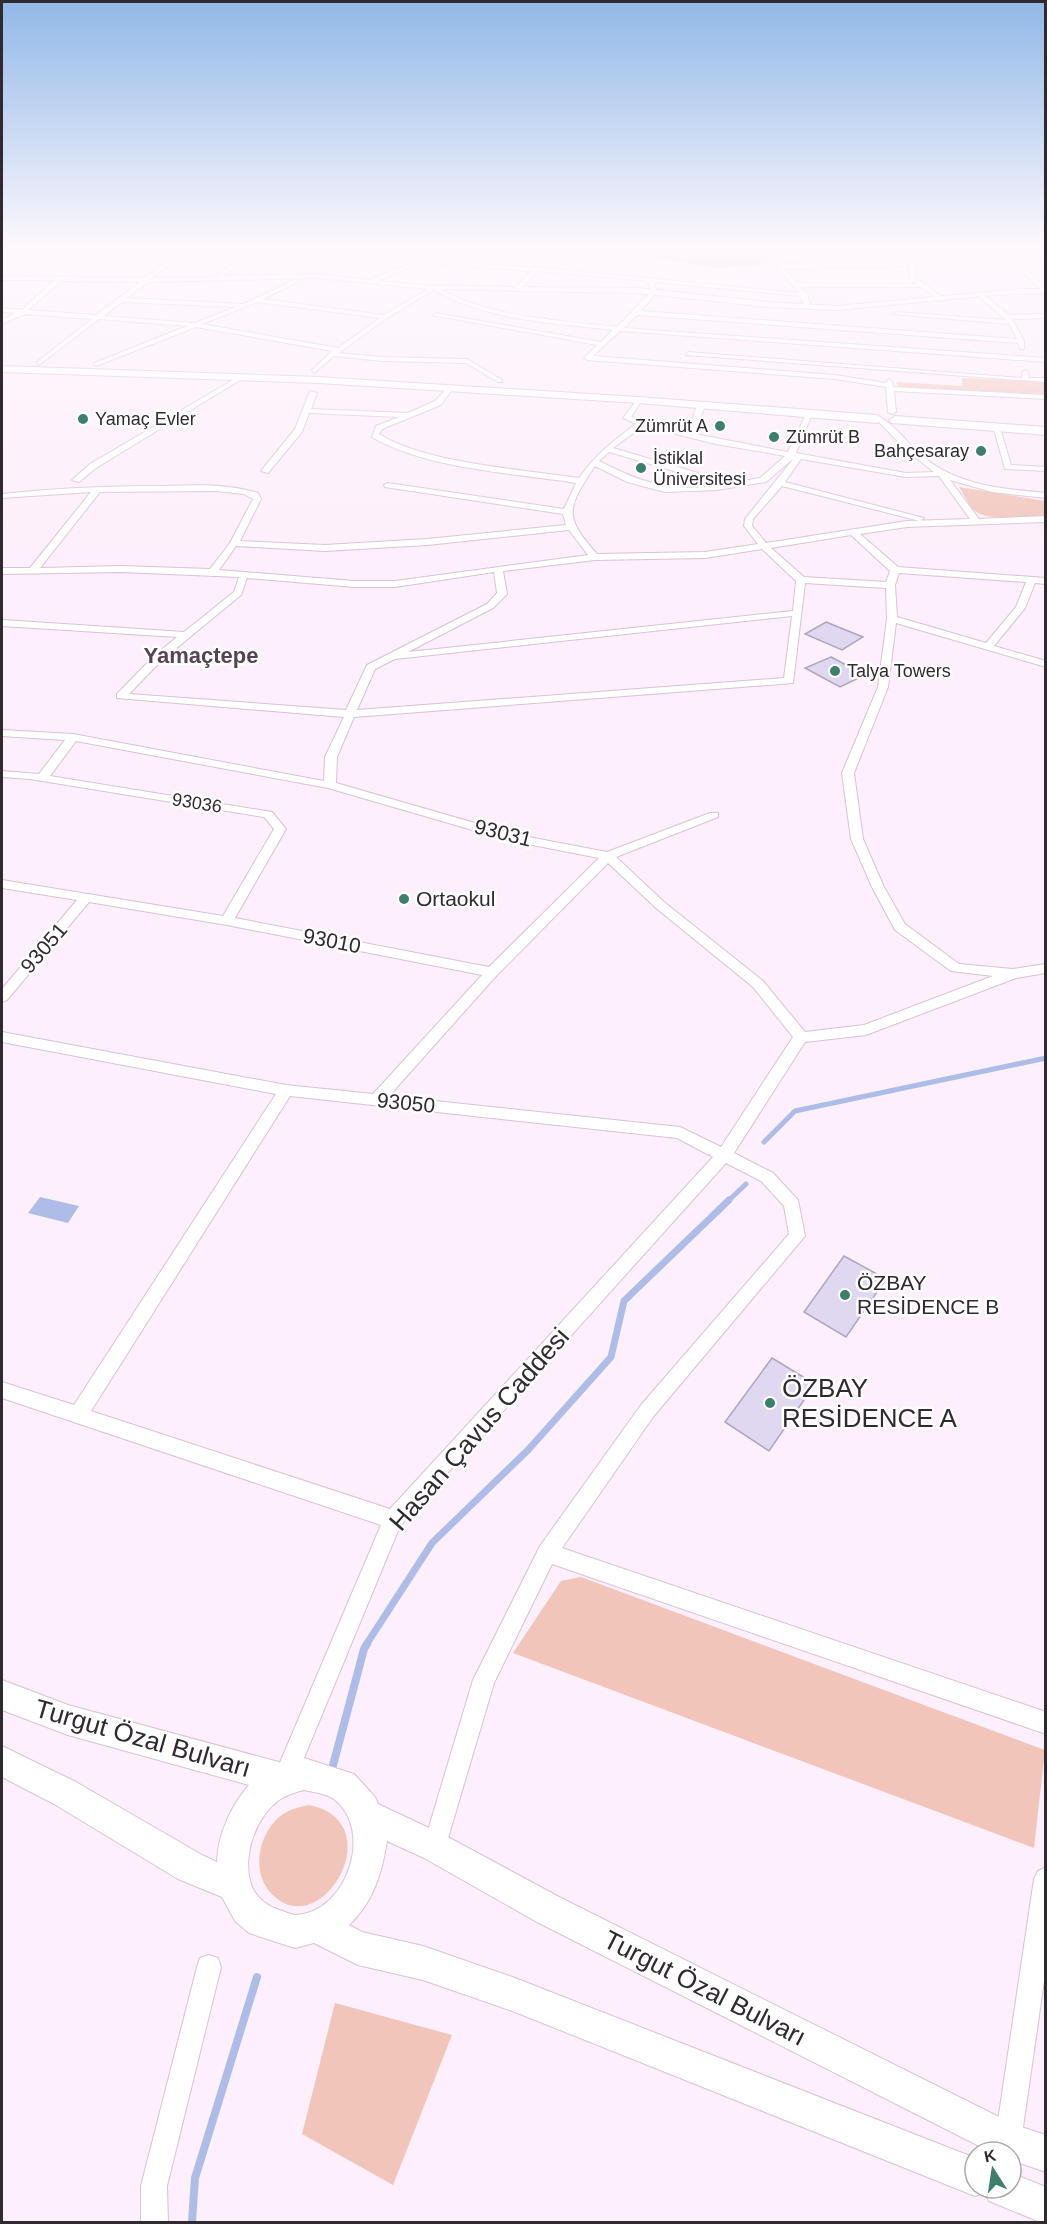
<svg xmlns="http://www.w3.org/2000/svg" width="1047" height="2224" viewBox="0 0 1047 2224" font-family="Helvetica,sans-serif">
<rect width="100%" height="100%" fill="#fdeffb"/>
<path fill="#f2c5bb" d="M962 378 1045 382V394L911 389 899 387 896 382 962 386Z
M959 487 1045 501V516C1028 516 989 522 975 511 969 505 964 495 959 487Z
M581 1577 1045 1750 1034 1848 513 1653 561 1581Z
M309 1805C394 1822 319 1948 270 1892 250 1870 260 1830 283 1814 291 1809 299 1807 309 1805Z
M335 2003 452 2035 393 2185 302 2134Z"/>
<path fill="#ecb8ab" d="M557 249H786L762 265 716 268 662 259 576 253Z"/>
<path fill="#adbde8" d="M40 1197 79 1206 68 1223 28 1213Z"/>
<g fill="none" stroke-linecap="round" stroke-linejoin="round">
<path stroke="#adbde8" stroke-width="5" d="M764 1142 795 1111 1046 1058
M728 1201 746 1184"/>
<path stroke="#adbde8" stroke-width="7" d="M366 1645 432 1543 528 1450 611 1357 624 1301 729 1200"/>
<path stroke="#adbde8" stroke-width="8" d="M332 1769 364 1649 367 1644
M192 2222 195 2178 257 1977"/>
</g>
<path fill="#e0d8f1" stroke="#aea6be" stroke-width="1.5" d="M826 622 863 637 842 650 805 634Z
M831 657 865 675 840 687 805 668Z
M844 1256 886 1279 846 1337 804 1312Z
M772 1358 815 1384 769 1451 725 1422Z"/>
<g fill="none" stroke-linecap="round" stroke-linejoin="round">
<defs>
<path id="minor" d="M182 249H189L152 278 215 277 251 249H258L223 276 317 274 370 280 413 262 266 249 526 267 532 249H538L531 267 799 293 777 267 785 264 910 262V249H916V278L945 299V301H941L921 287H801L808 295 810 307 807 309 804 307 801 296 654 282 657 292 641 311 1017 339 1009 324 893 314 896 312 1006 320 977 294 979 291 1009 315 1046 314V318L1012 319 1024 341V349H1020L1018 343 637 315 624 328 1046 358V362L620 331 593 356 835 375 886 383 889 379 892 381 893 387 1046 395V399L894 391 896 412 892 414 888 412 886 387 835 379 587 360 584 358 597 345 432 315 435 313 601 342 613 330C554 323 487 321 434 290L387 318 339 353 382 357 467 359 502 380V382H498L466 363 382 361 334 356 314 373 312 370 332 351 196 327 96 366 94 363 187 326 99 319 39 365 37 362 92 319 24 314 2 324V320L15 313 2 312V308L22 310 54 280H2V276L145 278ZM416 262 528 271H532L516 287 420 285 378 281 416 264ZM910 266V279L917 284 798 283 783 269ZM538 271 648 281 651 292 617 327C559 320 492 318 440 289L518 291ZM317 278 428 289 384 315 263 299 300 281 298 278 244 304 126 298 148 282ZM61 281 140 282 96 315 28 310ZM122 302 236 307 195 323 104 316ZM257 302 380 318 338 348 202 324Z
M843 249 810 252 807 250 808 249Z
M997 249H1003L1046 288V294Z
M688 352 1022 378V372L1025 370 1028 372 1029 378H1046V382L686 355Z
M243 374 245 377 96 468 79 482 72 480 90 464Z
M449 386 453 388 441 405 382 429 379 434C428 464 521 469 579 478 595 455 614 440 636 424L623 418 638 398 642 400 631 417 688 433 697 405 701 403 705 405 695 434 788 452 806 414 813 412 796 453 906 473 934 472 906 450 877 420 881 418C896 426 909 445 922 456 957 485 1001 489 1046 493V498L992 492 950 480 979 519 1046 516V522L907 527 860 534 898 567 1046 578V584L1035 583 1025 608 994 646 1046 661V667L896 623 888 687 854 773 863 839 884 887 905 924 959 964 1013 969 1046 964V973L1016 978 866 1035 805 1042 734 1153 773 1173 798 1200 805 1236 653 1417 562 1548 1046 1712V1734L552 1564 494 1683 443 1855 435 1859 427 1855 423 1847 473 1680 540 1546 641 1405 789 1234 784 1206 761 1181 726 1163 400 1526 292 1787 284 1790 276 1787 273 1779 381 1525 2 1398V1382L74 1405 276 1094 2 1042V1032L286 1085 373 1094 482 975 227 925 89 902 7 1000 2 1002V989L77 900 2 888V880L223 916 274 829 264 817 30 779 2 777V771L39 774 65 740 2 736V730L73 734 324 781 325 757 344 717 117 698V694L154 656 177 637 2 626 3 620 184 632 234 592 239 577 121 572 2 574V568H30L91 492 2 498V494C56 488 108 486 162 486 194 485 226 483 258 493L261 499 240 541 325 545 427 539 566 525 563 514 385 487 384 485 388 483 564 509 576 483C515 473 425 469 372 437L376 426 399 417 309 413 302 432 268 473 261 471 295 429 310 391 317 393 311 409 408 413 435 401ZM643 426 716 444 785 456 760 478 732 483 613 448ZM609 452 722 485C672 493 642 483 599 461ZM794 458 745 519 744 526 758 544 705 552 597 554C563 516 567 508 595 466L627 482 665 492 717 490 766 482ZM801 459 906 477 939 476 970 519 907 521 766 543 752 526 753 519 782 486 920 521 924 518 785 482ZM216 491 244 494 253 499 230 543 210 569 121 566 40 568 100 492ZM569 530 588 555 395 581H354L219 570 236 546 325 551 427 545ZM851 535 890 571 886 582 804 577 771 548ZM762 549 796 581 793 611 408 652 493 608 507 594 503 571 595 560 705 558ZM494 572 497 593 487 604 367 665 346 710 129 694 162 660 241 595 247 578 354 587H395ZM899 573 1026 582 1016 607 986 643 897 617 895 585ZM805 583 886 588 887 619 878 687 842 773 851 839 872 887 895 930 951 971 993 976 864 1025 805 1032 763 981 664 902 616 857 718 817V813H710L607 852 513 834 336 783 337 757 354 717 793 683ZM792 616 784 678 357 710 375 669 395 659ZM76 741 328 788 507 840 599 858 489 967 235 918 286 829 272 812 50 776ZM608 863 656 908 753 987 793 1037 721 1147 680 1127 389 1096 497 975ZM290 1096 677 1138 713 1157 390 1509 91 1411Z
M993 426 1000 428 1011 465 1046 467V471L1005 469Z
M1046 1867V1967L1021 2141 1017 2150C1011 2153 1006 2153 999 2150L995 2141 1034 1879 1038 1871Z
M209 1955 218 1958 221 1967 167 2186 168 2222H141V2186L197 1967 200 1958Z"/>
<path id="tertiary" d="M518 287 638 288 768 302 837 306 1020 289H1046V293L994 295 837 310 768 307 638 293 515 291V287Z"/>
<path id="secondary" d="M2 1680 68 1705 286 1764 304 1758 354 1774 375 1797 378 1804 446 1836 561 1898 1015 2125 1046 2135V2172L1011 2160V2152H991L537 1922 424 1858 387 1841C382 1873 373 1903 349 1925L362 1932 423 1946 515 1978 975 2158V2188H1011V2173L1046 2187V2222H1040L989 2201 985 2192 975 2196 515 2012 423 1980 358 1965 314 1943 295 1948 249 1933 235 1921 222 1897 178 1879 54 1804 2 1777V1746L76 1782 202 1855 217 1862C218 1834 231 1806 249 1785L68 1735 2 1710ZM304 1790C313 1792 327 1794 334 1799 375 1831 346 1913 296 1915 291 1915 284 1911 279 1910 267 1906 257 1898 252 1887 241 1858 255 1818 279 1800 287 1795 295 1792 304 1790Z"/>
<path id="primary" d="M2 366 319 377 638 397 877 415 883 419 877 423 638 403 319 383 2 372Z
M895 416 1046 427V435L891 423 889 420Z"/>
</defs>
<use href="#minor" stroke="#d9c2d5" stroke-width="2"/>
<use href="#tertiary" stroke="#d9c2d5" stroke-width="2"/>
<use href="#secondary" stroke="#d9c2d5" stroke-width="2"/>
<use href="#primary" stroke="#d9c2d5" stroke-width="2"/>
<use href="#minor" fill="#fff" fill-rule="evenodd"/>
<use href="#tertiary" fill="#fff" fill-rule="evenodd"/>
<use href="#secondary" fill="#fff" fill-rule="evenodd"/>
<use href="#primary" fill="#fff" fill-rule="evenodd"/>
</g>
<linearGradient id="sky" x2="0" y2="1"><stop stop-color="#90b8e8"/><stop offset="0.44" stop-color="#fef8fd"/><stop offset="1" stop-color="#fef8fd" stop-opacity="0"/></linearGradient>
<rect width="1047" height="560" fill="url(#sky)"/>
<g fill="#3d7e6e" stroke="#fff" stroke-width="2">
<circle cx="83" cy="419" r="6"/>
<circle cx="720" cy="426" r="6"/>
<circle cx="774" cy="437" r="6"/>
<circle cx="981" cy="451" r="6"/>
<circle cx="641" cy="468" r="6"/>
<circle cx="835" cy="671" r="6"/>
<circle cx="404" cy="899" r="6"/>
<circle cx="845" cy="1295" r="6"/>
<circle cx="770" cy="1403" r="6"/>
</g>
<g text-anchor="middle" stroke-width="5" stroke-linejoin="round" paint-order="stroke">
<g font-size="18" fill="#312930" stroke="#fff" text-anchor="start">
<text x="95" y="425">Yamaç Evler</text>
<text x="708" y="432" text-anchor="end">Zümrüt A</text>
<text x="786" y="443">Zümrüt B</text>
<text x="969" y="457" text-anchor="end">Bahçesaray</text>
<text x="653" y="464">İstiklal<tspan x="653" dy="21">Üniversitesi</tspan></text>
<text x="847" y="677">Talya Towers</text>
</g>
<g font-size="18" fill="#312930" stroke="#fff">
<text transform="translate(197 803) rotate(9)" y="6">93036</text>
</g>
<g font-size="21" fill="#312930" stroke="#fff">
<text transform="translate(503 833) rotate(14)" y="7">93031</text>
<text transform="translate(332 941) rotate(11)" y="7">93010</text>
<text transform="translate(44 948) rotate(-49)" y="7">93051</text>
<text transform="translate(406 1103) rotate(6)" y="7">93050</text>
</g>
<g font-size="21" fill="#312930" stroke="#fff" text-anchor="start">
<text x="416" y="906">Ortaokul</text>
<text x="857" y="1290">ÖZBAY<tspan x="857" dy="24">RESİDENCE B</tspan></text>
</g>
<g font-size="22" font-weight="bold" fill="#554252" stroke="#fff">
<text x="201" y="663">Yamaçtepe</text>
</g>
<g font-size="26" fill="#312930" stroke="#fff" text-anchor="start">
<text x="782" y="1397">ÖZBAY<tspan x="782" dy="30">RESİDENCE A</tspan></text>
</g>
<g font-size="26" fill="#312930" stroke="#fff">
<text transform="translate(479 1429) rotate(-49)" y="9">Hasan Çavus Caddesi</text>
<text transform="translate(143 1738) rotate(16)" y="9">Turgut Özal Bulvarı</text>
<text transform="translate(705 1988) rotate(27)" y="9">Turgut Özal Bulvarı</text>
</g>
</g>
<rect width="1047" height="2224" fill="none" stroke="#312930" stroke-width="6"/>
<g transform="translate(993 2170) rotate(348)"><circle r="28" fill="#ffffff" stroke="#ada9ac" stroke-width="1.5"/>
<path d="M0-4.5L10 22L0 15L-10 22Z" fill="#3d7e6e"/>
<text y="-9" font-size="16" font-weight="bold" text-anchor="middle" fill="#312930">K</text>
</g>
</svg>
